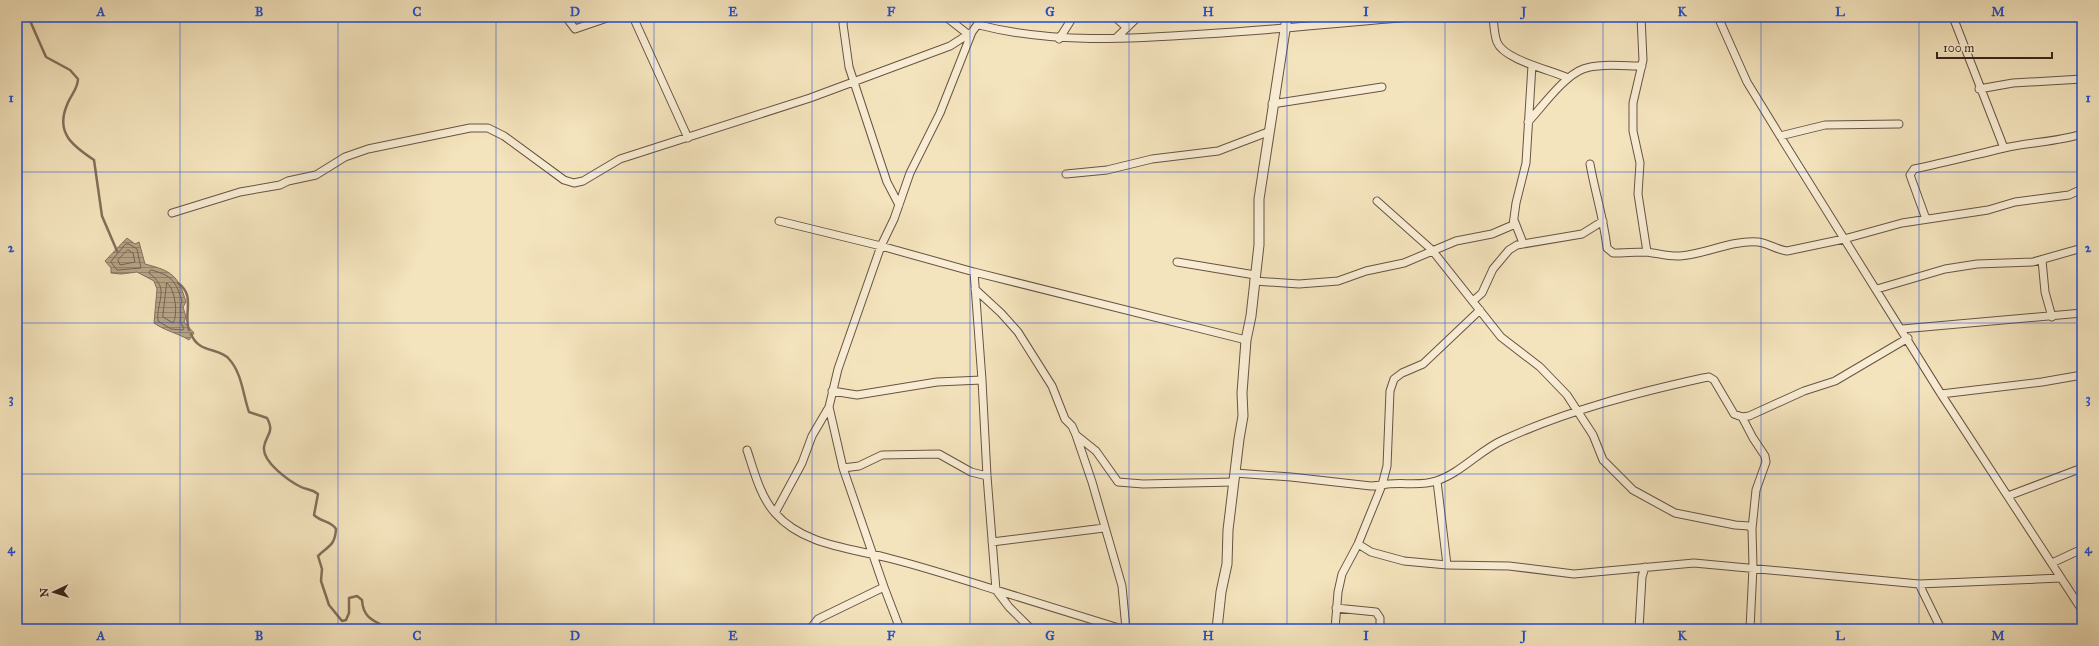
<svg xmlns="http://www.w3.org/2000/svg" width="2099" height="646" viewBox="0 0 2099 646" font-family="'IM FELL Great Primer',serif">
<defs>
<pattern id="water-rules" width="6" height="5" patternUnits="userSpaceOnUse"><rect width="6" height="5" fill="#b5a285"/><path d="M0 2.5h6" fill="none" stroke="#94846c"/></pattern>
</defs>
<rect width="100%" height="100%" fill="#f4e4bd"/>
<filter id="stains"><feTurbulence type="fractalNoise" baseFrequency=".005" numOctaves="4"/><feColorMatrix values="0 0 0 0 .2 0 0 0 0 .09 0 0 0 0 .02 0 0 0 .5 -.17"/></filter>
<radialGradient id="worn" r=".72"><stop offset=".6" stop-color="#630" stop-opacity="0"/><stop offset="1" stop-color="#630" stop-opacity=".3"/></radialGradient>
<path fill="url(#water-rules)" stroke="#846f5a" d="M127 238 135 244 139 242 145 264C172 271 178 275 186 302L183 307 186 317 184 322 194 333 189 340C178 333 165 331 154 323L157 289 154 281 137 272 121 274 111 273V268L105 261Z"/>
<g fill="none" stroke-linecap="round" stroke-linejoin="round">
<path stroke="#78624f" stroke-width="1" d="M126 244H129L137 249 141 268 117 270 111 262Z
M128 250 133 253 135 262 120 265 118 260Z
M151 270C172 275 176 282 182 301 179 308 182 314 180 322L184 328 183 330 171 329 158 321C156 300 171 289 149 273Z
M167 283C176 289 178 316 173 323L163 317Z"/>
<path stroke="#846f5a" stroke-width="2.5" d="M30 17 31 23 46 57 70 70 78 79C78 89 70 96 67 105 55 133 73 146 94 160L102 216 117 251
M178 283C196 296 183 313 189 330
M191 334C199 354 219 347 229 359 242 373 243 395 249 412L267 418C275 433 266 434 264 447 262 462 289 481 301 487 307 490 312 489 318 494L314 515C321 522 331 521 336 529 335 546 328 546 318 556L322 569 321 581 329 605 342 621 346 620 349 613V598L357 596 362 600C363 619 375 621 390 629"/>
<defs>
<path id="minor" d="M566 17 575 29 610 17
M630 17 634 19 688 138
M844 17 843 24 849 67 878 155 887 182 899 205
M946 17 969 35
M1115 17 1127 28
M1493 17C1494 25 1494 34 1497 42 1504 60 1551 70 1568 78
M1641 17 1643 60 1633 103V131L1640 163 1638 194 1647 252
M1718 17 1747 82 1780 136 1941 394 2082 610
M1953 17 2004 148
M979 25C1053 44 1129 39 1204 34 1273 30 1341 23 1410 17
M1116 38 1138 17
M1059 39 1073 17
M1979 89 2013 83 2082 79
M1272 104 1382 87
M1528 122C1542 107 1564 76 1583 69 1598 63 1625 66 1642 66
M1780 136 1825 125 1899 124
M1590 164C1595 192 1604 220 1607 248L1613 253C1624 253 1635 252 1646 252 1657 253 1669 257 1680 256 1707 254 1731 240 1758 242 1768 243 1777 250 1787 251L1844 239 1902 223 1988 210 2015 202 2069 195 2082 189
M1066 174 1107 170 1152 159 1218 151 1268 132
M1377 201 1432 250 1501 337 1540 367 1567 395 1593 435 1603 460 1633 490 1675 513 1735 525 1749 526 1752 529 1753 567 1750 629
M172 213 240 192 280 185 288 181 316 175 345 157 368 149 470 128H488L504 136 564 180 574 183 583 181 620 159 810 98 950 46 972 32 983 17
M1926 219 1910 175 1914 169C1944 163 1974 155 2004 148 2030 142 2057 142 2082 134
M1514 220 1523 243
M779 221 881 246 974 272 1246 340
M2042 260 2045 292 2052 317
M1177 262 1255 275
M974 272 982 380 987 476 996 590 1122 629
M1254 281 1299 284 1338 281 1366 271 1404 263 1456 241 1492 234 1513 225 1516 203 1526 163 1532 65
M975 289 1001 313 1018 332 1052 386 1065 419 1072 426 1076 435 1092 482 1122 586 1126 629
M1877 289 1945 269 1977 264 2033 262 2082 248
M1473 301 1482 293 1493 269 1509 250 1517 245 1582 234 1603 221
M1902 329 2082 313
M832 391 857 395 937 382 982 380
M1941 394 2042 382 2082 375
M1742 417 1753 438 1765 456 1766 462 1756 490 1752 529
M1076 435 1096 451 1118 482 1143 484 1234 482
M747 450C754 471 760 496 775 513 804 546 852 548 892 559 927 568 961 579 996 590L1009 607 1031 629
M843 468 859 466 882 455 939 454 971 472 987 476
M1235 473 1291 477 1371 486 1382 485 1358 544 1342 574 1338 592 1335 629
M1437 481 1447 565
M1382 485C1400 481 1419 487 1436 481 1461 473 1480 450 1503 440 1566 411 1635 393 1703 378L1709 377 1714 380 1734 414 1742 417 1749 416 1804 391 1835 381 1908 338
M1382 485 1387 466 1390 391 1394 379 1402 373 1423 364 1480 310
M2008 496 2082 468
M775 513 802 463 812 436 829 407 838 369 881 246 894 219 910 173 940 113 972 32
M992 542 1104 528
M1358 544 1371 552 1404 561 1447 565 1509 566 1574 574 1694 563 1919 584 2061 578
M2052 563 2082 549
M1919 584 1941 629
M884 587 900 629
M1336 608 1376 612 1380 618V629
M810 629 818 619 884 587 843 468 829 407
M1639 629 1642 577 1645 567"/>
<path id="tertiary" d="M1217 629 1221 592 1227 564 1228 530 1239 439 1243 416 1242 393 1246 340 1251 316 1259 245V199L1287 17"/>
</defs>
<use href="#minor" stroke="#695342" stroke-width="9"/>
<use href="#tertiary" stroke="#695342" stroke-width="11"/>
<use href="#minor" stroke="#f8edd4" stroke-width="7"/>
<use href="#tertiary" stroke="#f8edd4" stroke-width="9"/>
</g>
<path fill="none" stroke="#1d4ed8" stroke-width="1" stroke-opacity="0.55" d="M180 17V629M338 17V629M496 17V629M654 17V629M812 17V629M970 17V629M1129 17V629M1287 17V629M1445 17V629M1603 17V629M1761 17V629M1919 17V629M17 172H2082M17 323H2082M17 474H2082"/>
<rect width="2099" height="646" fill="none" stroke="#f4e4bd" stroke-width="44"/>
<g transform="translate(54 592) rotate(266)" stroke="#f8edd4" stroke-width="3" paint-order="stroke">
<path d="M0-3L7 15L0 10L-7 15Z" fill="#3b2319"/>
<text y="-6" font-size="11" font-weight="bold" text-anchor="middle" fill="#3b2319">N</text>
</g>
<path d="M1937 52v6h115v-6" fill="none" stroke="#3b2319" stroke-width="2"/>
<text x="1943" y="52" font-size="12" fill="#3b2319" stroke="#f8edd4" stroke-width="3" paint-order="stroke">100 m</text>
<rect x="22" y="22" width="2055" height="602" fill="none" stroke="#1d4ed8" stroke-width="1.5"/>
<g font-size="13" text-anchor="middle" font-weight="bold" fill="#1d4ed8">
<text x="101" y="16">A</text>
<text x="259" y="16">B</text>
<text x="417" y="16">C</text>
<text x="575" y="16">D</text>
<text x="733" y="16">E</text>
<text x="891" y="16">F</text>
<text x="1050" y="16">G</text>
<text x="1208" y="16">H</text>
<text x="1366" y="16">I</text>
<text x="1524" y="16">J</text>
<text x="1682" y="16">K</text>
<text x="1840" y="16">L</text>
<text x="1998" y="16">M</text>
<text x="11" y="102">1</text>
<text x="2088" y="102">1</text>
<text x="11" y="252">2</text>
<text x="2088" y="252">2</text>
<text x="11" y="403">3</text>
<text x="2088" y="403">3</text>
<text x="11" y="553">4</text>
<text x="2088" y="553">4</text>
<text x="101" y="640">A</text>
<text x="259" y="640">B</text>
<text x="417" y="640">C</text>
<text x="575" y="640">D</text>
<text x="733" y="640">E</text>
<text x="891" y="640">F</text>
<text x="1050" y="640">G</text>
<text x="1208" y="640">H</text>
<text x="1366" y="640">I</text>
<text x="1524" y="640">J</text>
<text x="1682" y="640">K</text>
<text x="1840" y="640">L</text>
<text x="1998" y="640">M</text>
</g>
<rect width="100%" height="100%" filter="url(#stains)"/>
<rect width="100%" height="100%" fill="url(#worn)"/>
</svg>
